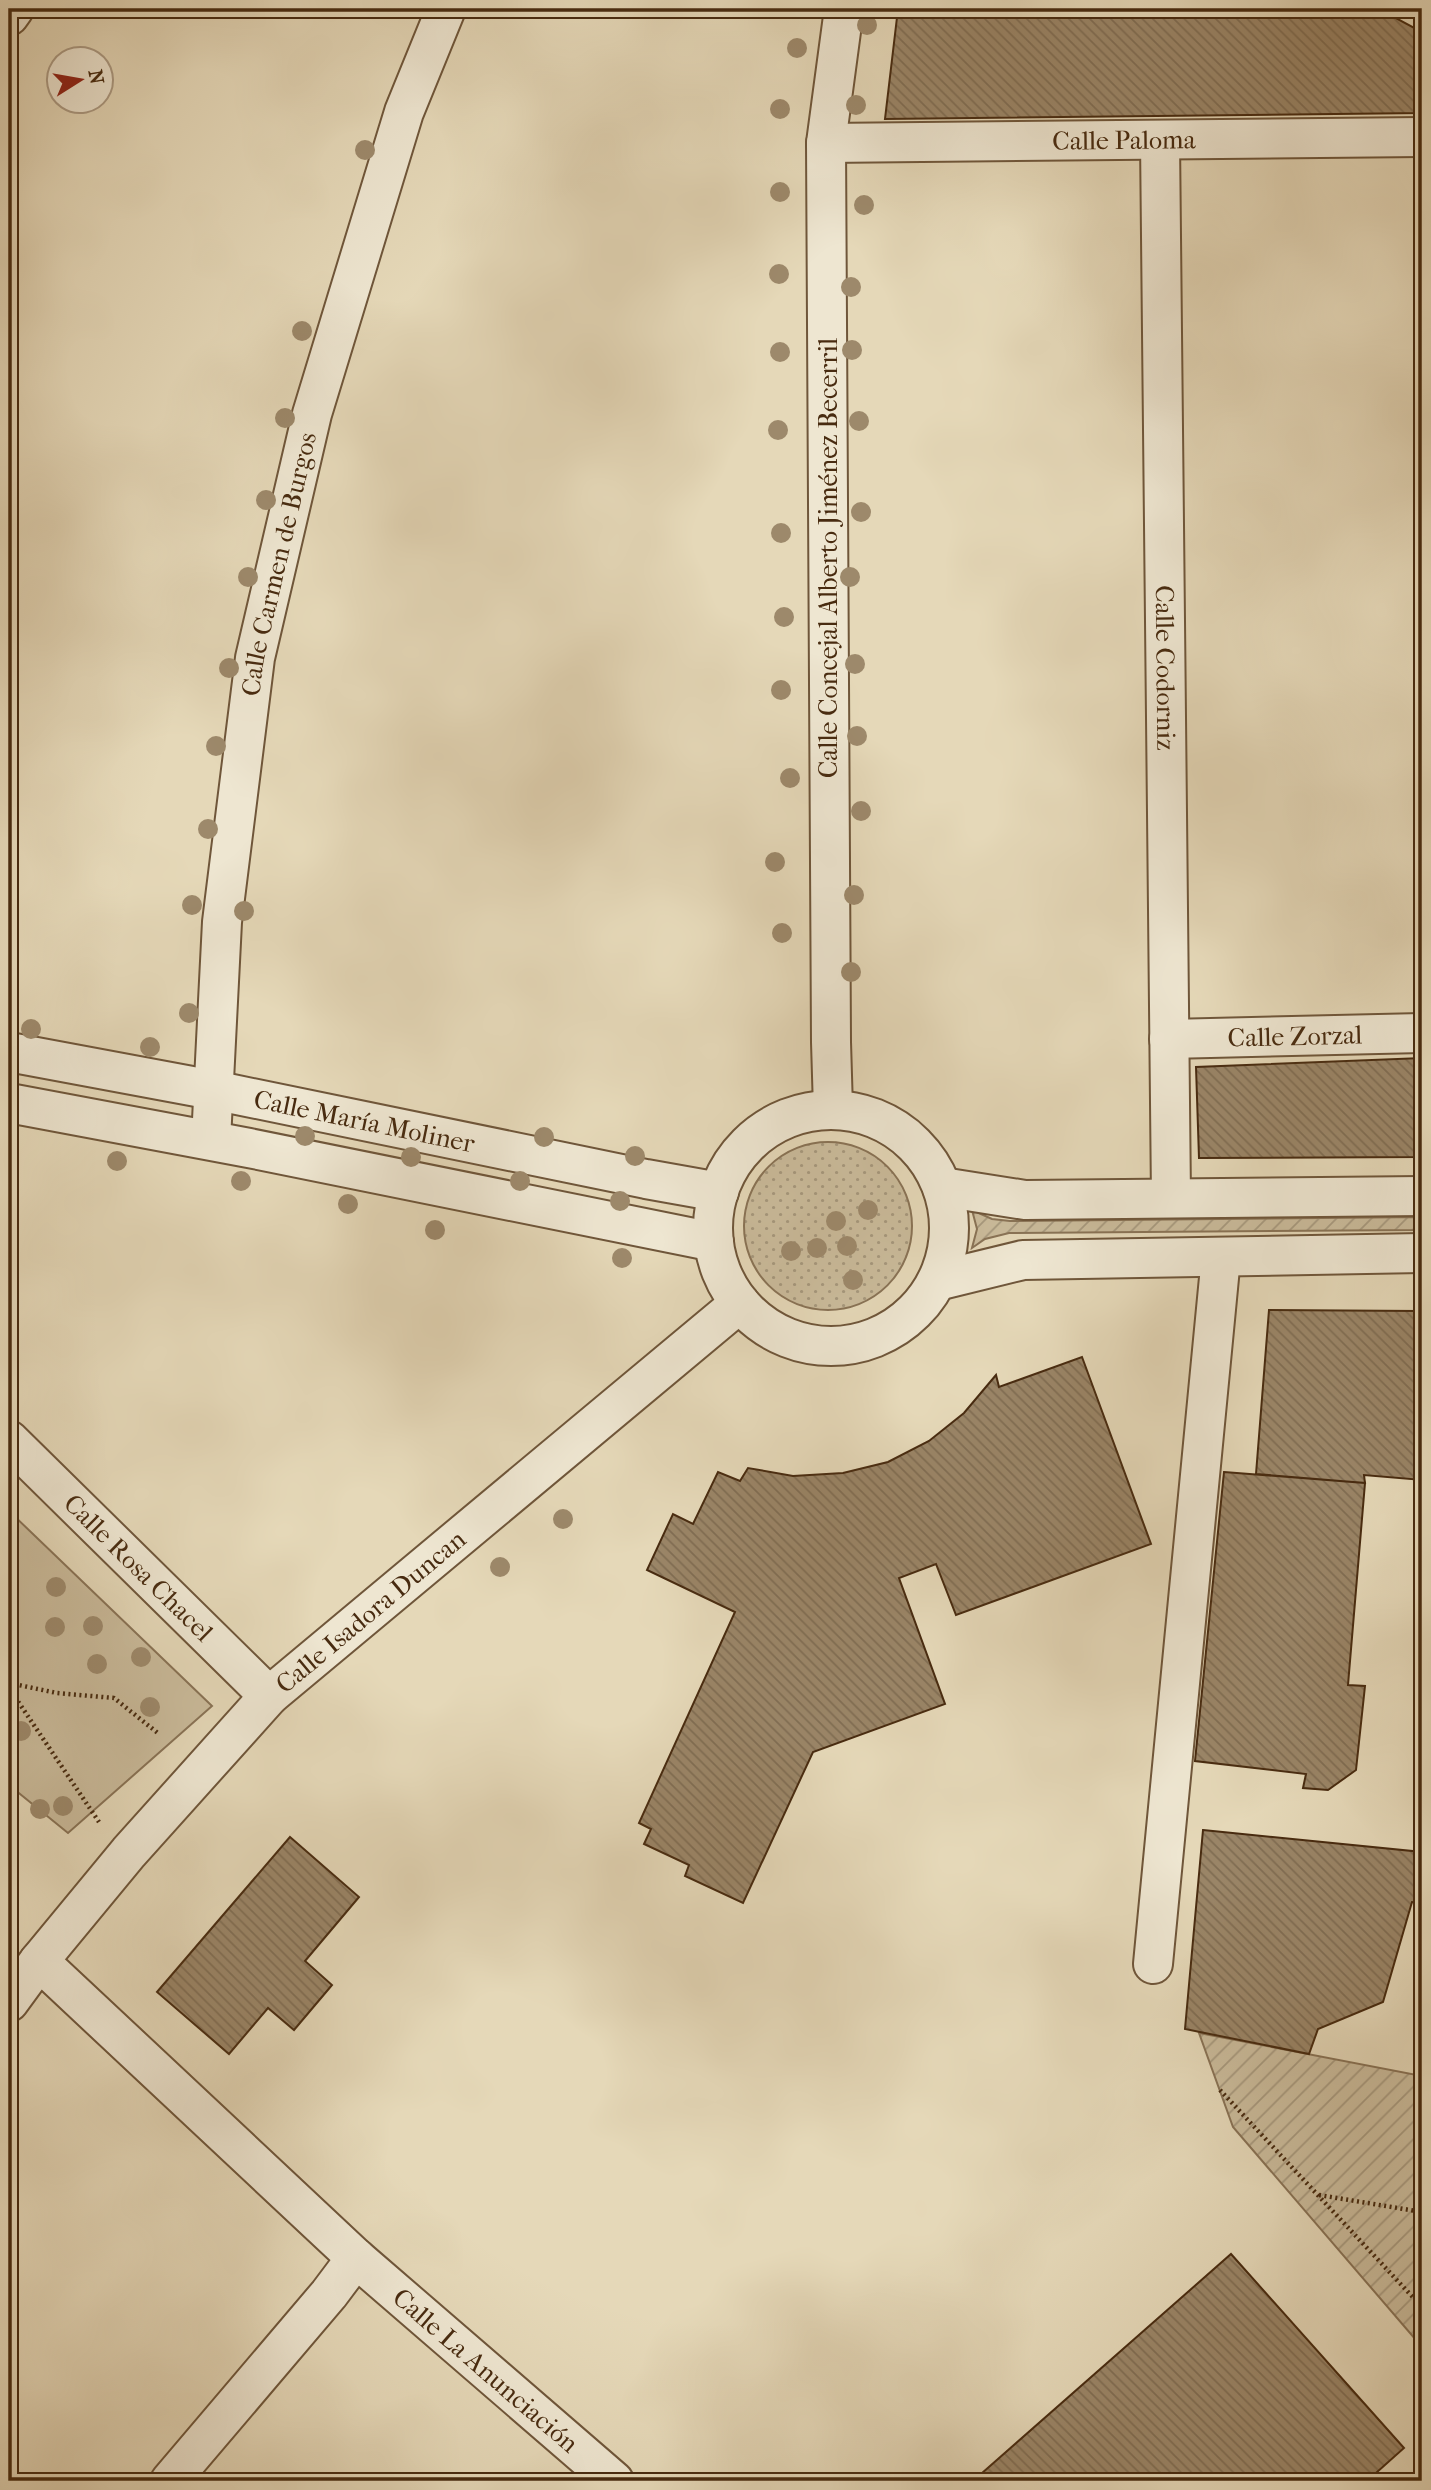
<svg xmlns="http://www.w3.org/2000/svg" width="1431" height="2490" viewBox="0 0 1431 2490" font-family="'IM FELL French Canon',serif">
<defs>
<pattern id="grass-dots" width="8" height="8" patternUnits="userSpaceOnUse" patternTransform="scale(1.75)"><rect width="8" height="8" fill="#cabb9b"/><path d="M2 2h.1M6 6h.1" fill="none" stroke="#a6987d" stroke-width="1.8" stroke-linecap="round"/></pattern>
<pattern id="garden-furrows" width="10" height="10" patternUnits="userSpaceOnUse" patternTransform="scale(1.75)"><rect width="10" height="10" fill="#cabb9b"/><path d="M-1 1l2-2M0 10L10 0M9 11l2-2" fill="none" stroke="#a6987d"/></pattern>
<pattern id="building-back-hatch" width="6" height="6" patternUnits="userSpaceOnUse" patternTransform="scale(1.75)"><rect width="6" height="6" fill="#9a8567"/><path d="M-1 5l2 2M0 0l6 6M5-1l2 2" fill="none" stroke="#806d53"/></pattern>
</defs>
<rect width="100%" height="100%" fill="#e5d8b8"/>
<filter id="stains"><feTurbulence type="fractalNoise" baseFrequency=".00286" numOctaves="4"/><feColorMatrix values="0 0 0 0 .2 0 0 0 0 .09 0 0 0 0 .02 0 0 0 .5 -.17"/></filter>
<radialGradient id="worn" r=".72"><stop offset=".6" stop-color="#630" stop-opacity="0"/><stop offset="1" stop-color="#630" stop-opacity=".3"/></radialGradient>
<path fill="url(#grass-dots)" stroke="#897356" stroke-width="2" d="M744 1226a84 84 0 1 1 168 0a84 84 0 1 1-168 0Z"/>
<path fill="#cabb9b" stroke="#897356" stroke-width="2" d="M9 1511 212 1706 68 1833 9 1785Z"/>
<path fill="url(#garden-furrows)" stroke="#897356" stroke-width="2" d="M972 1210 992 1219 1010 1221 1422 1217V1230L1009 1233 985 1239 972 1248 977 1229Z
M1199 2033 1422 2076V2347L1233 2127Z"/>
<path fill="url(#building-back-hatch)" stroke="#482b10" stroke-width="2" d="M898 9H1379L1422 32V113L885 119Z
M1422 1058V1157L1199 1158 1196 1067Z
M1269 1310 1419 1311 1422 1316V1480L1364 1475 1365 1483 1256 1474Z
M1082 1357 1151 1544 956 1615 936 1564 899 1578 945 1704 813 1752 743 1903 685 1876 689 1865 644 1844 651 1829 639 1823 735 1612 647 1570 673 1514 693 1524 718 1472 740 1481 748 1468 793 1476 843 1473 888 1462 929 1441 964 1413 996 1375 999 1387Z
M1224 1472 1365 1483 1348 1685 1365 1686 1356 1770 1328 1790 1303 1788 1306 1774 1195 1761Z
M1203 1830 1422 1852V1903L1412 1902 1383 2002 1318 2029 1309 2054 1185 2029Z
M290 1837 359 1897 305 1961 332 1985 294 2030 268 2008 229 2054 157 1992Z
M1231 2254 1404 2448 1367 2481H973Z"/>
<g fill="none" stroke-linecap="round" stroke-linejoin="round">
<defs>
<g id="minor">
<path d="M9 16 14 9"/>
<path id="s1" d="M1160 140 1171 1198"/>
<path id="s2" d="M826 143 1422 137"/>
<path id="s3" d="M1169 1039 1422 1033"/>
<path id="s4" d="M9 1052 213 1090 646 1179 719 1192"/>
<path d="M9 1103 249 1148 714 1242"/>
<path d="M833 1109 831 1042 826 143 844 9"/>
<circle cx="831" cy="1228" r="118"/>
<path id="s5" d="M211 1140 222 922 255 658 312 414 404 112 446 9"/>
<path d="M942 1187 1025 1200 1422 1196"/>
<path d="M937 1281 1023 1260 1422 1253"/>
<path id="s6" d="M9 1440 269 1696"/>
<path id="s7" d="M39 1961 356 2258 614 2481"/>
<path d="M1153 1964 1221 1257"/>
<path id="s8" d="M9 2002 39 1961 129 1852 269 1696 740 1303"/>
<path d="M170 2481 329 2294 356 2258"/>
</g>
</defs>
<use href="#minor" stroke="#6f563a" stroke-width="42"/>
<path stroke="#482b10" stroke-width="4.5" stroke-dasharray="2 3.5" stroke-linecap="butt" d="M9 1683 57 1693 114 1698 159 1734
M9 1688 99 1822
M1220 2090 1422 2307
M1319 2195 1422 2212"/>
<use href="#minor" stroke="#eee6d1" stroke-width="38"/>
</g>
<g fill="#9d896b">
<circle cx="867" cy="25" r="10"/>
<circle cx="797" cy="48" r="10"/>
<circle cx="856" cy="105" r="10"/>
<circle cx="780" cy="109" r="10"/>
<circle cx="365" cy="150" r="10"/>
<circle cx="780" cy="192" r="10"/>
<circle cx="864" cy="205" r="10"/>
<circle cx="779" cy="274" r="10"/>
<circle cx="851" cy="287" r="10"/>
<circle cx="302" cy="331" r="10"/>
<circle cx="852" cy="350" r="10"/>
<circle cx="780" cy="352" r="10"/>
<circle cx="285" cy="418" r="10"/>
<circle cx="859" cy="421" r="10"/>
<circle cx="778" cy="430" r="10"/>
<circle cx="266" cy="500" r="10"/>
<circle cx="861" cy="512" r="10"/>
<circle cx="781" cy="533" r="10"/>
<circle cx="248" cy="577" r="10"/>
<circle cx="850" cy="577" r="10"/>
<circle cx="784" cy="617" r="10"/>
<circle cx="855" cy="664" r="10"/>
<circle cx="229" cy="668" r="10"/>
<circle cx="781" cy="690" r="10"/>
<circle cx="857" cy="736" r="10"/>
<circle cx="216" cy="746" r="10"/>
<circle cx="790" cy="778" r="10"/>
<circle cx="861" cy="811" r="10"/>
<circle cx="208" cy="829" r="10"/>
<circle cx="775" cy="862" r="10"/>
<circle cx="854" cy="895" r="10"/>
<circle cx="192" cy="905" r="10"/>
<circle cx="244" cy="911" r="10"/>
<circle cx="782" cy="933" r="10"/>
<circle cx="851" cy="972" r="10"/>
<circle cx="189" cy="1013" r="10"/>
<circle cx="31" cy="1029" r="10"/>
<circle cx="150" cy="1047" r="10"/>
<circle cx="305" cy="1136" r="10"/>
<circle cx="544" cy="1137" r="10"/>
<circle cx="635" cy="1156" r="10"/>
<circle cx="411" cy="1157" r="10"/>
<circle cx="117" cy="1161" r="10"/>
<circle cx="241" cy="1181" r="10"/>
<circle cx="520" cy="1181" r="10"/>
<circle cx="620" cy="1201" r="10"/>
<circle cx="348" cy="1204" r="10"/>
<circle cx="868" cy="1210" r="10"/>
<circle cx="836" cy="1221" r="10"/>
<circle cx="435" cy="1230" r="10"/>
<circle cx="847" cy="1246" r="10"/>
<circle cx="817" cy="1248" r="10"/>
<circle cx="791" cy="1251" r="10"/>
<circle cx="622" cy="1258" r="10"/>
<circle cx="853" cy="1280" r="10"/>
<circle cx="563" cy="1519" r="10"/>
<circle cx="500" cy="1567" r="10"/>
<circle cx="56" cy="1587" r="10"/>
<circle cx="93" cy="1626" r="10"/>
<circle cx="55" cy="1627" r="10"/>
<circle cx="141" cy="1657" r="10"/>
<circle cx="97" cy="1664" r="10"/>
<circle cx="150" cy="1707" r="10"/>
<circle cx="21" cy="1731" r="10"/>
<circle cx="63" cy="1806" r="10"/>
<circle cx="40" cy="1809" r="10"/>
</g>
<g text-anchor="middle" stroke-width="5" stroke-linejoin="round" paint-order="stroke">
<g font-size="26" fill="#482b10" stroke="#eee6d1">
<text dy="9" stroke="none"><textPath href="#s2" startOffset="298">Calle Paloma</textPath></text>
<text transform="translate(828 558) rotate(-90)" y="9">Calle Concejal Alberto Jiménez Becerril</text>
<text dy="9" stroke="none"><textPath href="#s5" startOffset="581">Calle Carmen de Burgos</textPath></text>
<text dy="9" stroke="none"><textPath href="#s1" startOffset="528">Calle Codorniz</textPath></text>
<text dy="9" stroke="none"><textPath href="#s3" startOffset="126">Calle Zorzal</textPath></text>
<text dy="9" stroke="none"><textPath href="#s4" startOffset="362">Calle María Moliner</textPath></text>
<text dy="9" stroke="none"><textPath href="#s6" startOffset="182">Calle Rosa Chacel</textPath></text>
<text dy="9" stroke="none"><textPath href="#s8" startOffset="534">Calle Isadora Duncan</textPath></text>
<text dy="9" stroke="none"><textPath href="#s7" startOffset="606">Calle La Anunciación</textPath></text>
</g>
</g>
<rect width="1431" height="2490" fill="none" stroke="#e5d8b8" stroke-width="35"/>
<rect x="10" y="10" width="1410" height="2469" fill="none" stroke="#482b10" stroke-width="3.5"/>
<rect x="18" y="18" width="1396" height="2455" fill="none" stroke="#482b10" stroke-width="2"/>
<g transform="translate(80 80) rotate(79)"><circle r="33" fill="#eee6d1" stroke="#ac9b84" stroke-width="2"/>
<path d="M0-5L12 26L0 18L-12 26Z" fill="#8f2418"/>
<text y="-10" font-size="19" font-weight="bold" text-anchor="middle" fill="#482b10">N</text>
</g>
<rect width="100%" height="100%" filter="url(#stains)"/>
<rect width="100%" height="100%" fill="url(#worn)"/>
</svg>
